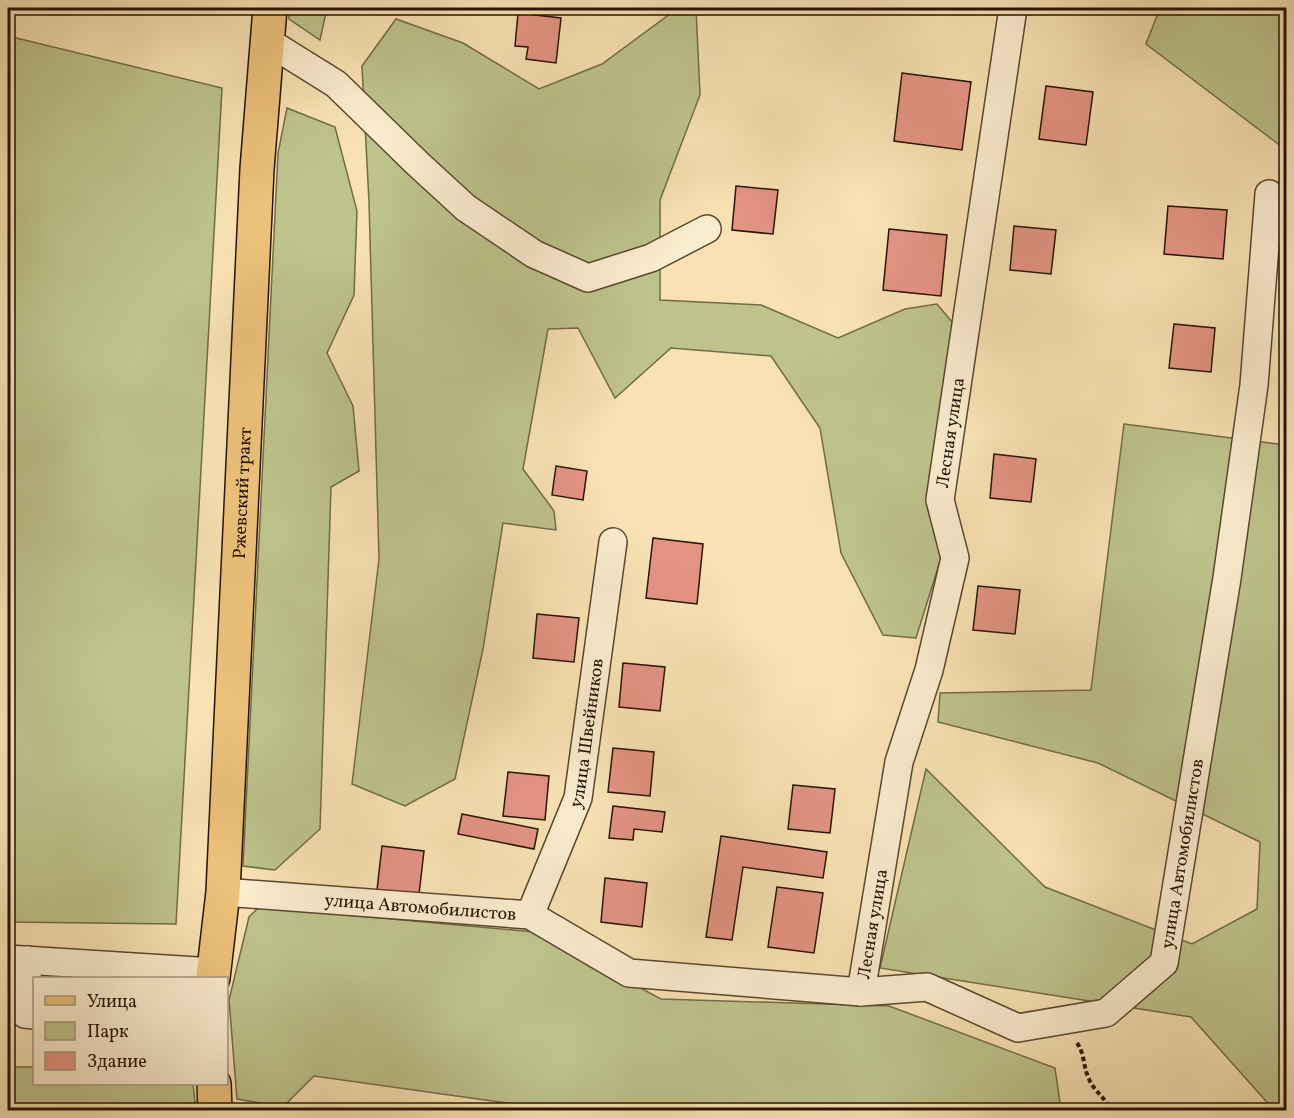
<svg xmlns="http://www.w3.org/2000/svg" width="1294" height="1118" viewBox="0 0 1294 1118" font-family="Vollkorn,serif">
<rect width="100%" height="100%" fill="#f8e2b3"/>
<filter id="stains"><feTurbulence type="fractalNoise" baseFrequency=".00333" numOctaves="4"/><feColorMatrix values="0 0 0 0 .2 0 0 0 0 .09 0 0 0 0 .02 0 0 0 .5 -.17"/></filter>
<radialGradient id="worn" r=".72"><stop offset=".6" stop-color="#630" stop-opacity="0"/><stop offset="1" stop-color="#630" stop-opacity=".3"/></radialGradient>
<path fill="#bec38c" stroke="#726b48" stroke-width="1.5" d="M289 8H327L320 40 289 19Z
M678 8H696L700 95 660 200V300L761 305 838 338 905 309 937 304 957 328 929 494 941 558 916 638 883 635 841 553 820 428 771 356 671 348 615 398 578 328 548 329 523 469 554 511 556 530 503 523 483 649 455 779 405 806 352 784 379 559 369 202 362 66 396 19 463 43 539 89 602 64Z
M1160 8H1286V150L1146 44Z
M8 36 222 88 176 924 8 922Z
M287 108 335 127 357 211 354 295 327 353 353 406 359 471 331 487 320 829 275 870 243 866 278 153Z
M1124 424 1286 445V1110H1274L1191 1017 880 968 926 769 1045 887 1192 944 1257 909 1260 842 1098 763 938 722 940 693 1091 690Z
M259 907 536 932 661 999 889 1006 1055 1068 1061 1110H556L314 1076 283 1107 237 1099 229 1000 249 917Z
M8 1067H34V1084H193L196 1110H8Z"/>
<path fill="#e59484" stroke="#261303" stroke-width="1.5" d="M518 13 561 18 556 63 526 59 528 47 515 46Z
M902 73 971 82 962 150 894 141Z
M1046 86 1093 92 1086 145 1039 139Z
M736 186 778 190 773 234 732 230Z
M1168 206 1227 210 1223 259 1164 254Z
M1014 226 1056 230 1051 274 1010 270Z
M889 229 947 235 941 296 883 290Z
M1174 324 1215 328 1211 372 1169 368Z
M994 454 1036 459 1031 502 990 498Z
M556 466 587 471 583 500 552 495Z
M653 538 703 544 697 604 646 598Z
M978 586 1020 590 1015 634 973 630Z
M537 614 579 618 574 662 533 658Z
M623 663 665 667 660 711 619 707Z
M613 748 654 752 650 796 608 792Z
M508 772 549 776 545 820 503 816Z
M793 785 835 789 830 833 788 829Z
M613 806 665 812 662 832 634 829 633 840 609 838Z
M462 814 538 829 534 849 458 834Z
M721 836 827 852 823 878 743 867 732 940 706 937Z
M382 846 424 851 419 894 377 890Z
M605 878 647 883 642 927 601 922Z
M777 887 823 893 814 953 768 947Z"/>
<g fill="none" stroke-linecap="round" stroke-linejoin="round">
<defs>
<g id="minor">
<path d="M267 41 336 84 418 164 466 208 534 254 588 278 651 258 707 229"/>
<path id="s1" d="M223 892 530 915 629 973 861 992 927 987 1018 1028 1106 1013 1164 963 1227 578 1254 385 1269 194"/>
<path id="s2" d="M530 915 578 798 613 542"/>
<path d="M8 959 213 972"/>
<path d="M28 960 25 1014 34 1015"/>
<path id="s3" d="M861 992 899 762 929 670 955 558 940 500 1013 8"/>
</g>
<g id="major">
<path id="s4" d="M213 978 223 892 257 169 270 8"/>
<path d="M214 1084 215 1110"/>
</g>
</defs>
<use href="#minor" stroke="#5a472f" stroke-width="30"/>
<use href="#major" stroke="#261303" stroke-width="36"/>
<path stroke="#261303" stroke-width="4" stroke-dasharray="4.5 3" stroke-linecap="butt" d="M1077 1043C1085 1054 1083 1067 1089 1079 1094 1091 1106 1098 1110 1110"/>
<use href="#minor" stroke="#faecce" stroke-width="27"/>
<use href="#major" stroke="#ecc17a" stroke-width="33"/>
</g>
<g text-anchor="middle" stroke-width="4.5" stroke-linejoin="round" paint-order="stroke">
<g font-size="18" fill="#261303" stroke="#faecce">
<text dy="6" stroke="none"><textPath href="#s3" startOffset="573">Лесная улица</textPath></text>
<text dy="6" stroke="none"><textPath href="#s4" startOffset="486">Ржевский тракт</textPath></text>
<text dy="6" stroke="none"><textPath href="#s2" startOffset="192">улица Швейников</textPath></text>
<text dy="6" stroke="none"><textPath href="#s1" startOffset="1098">улица Автомобилистов</textPath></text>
<text dy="6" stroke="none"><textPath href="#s1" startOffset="198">улица Автомобилистов</textPath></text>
<text dy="6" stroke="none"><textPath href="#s3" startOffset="69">Лесная улица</textPath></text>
</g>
</g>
<rect width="1294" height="1118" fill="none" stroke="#f8e2b3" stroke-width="30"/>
<rect x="9" y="9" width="1276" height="1100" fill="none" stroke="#261303" stroke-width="3"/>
<rect x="15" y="15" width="1264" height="1088" fill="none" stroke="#261303" stroke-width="1.5"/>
<rect x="33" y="977" width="195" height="108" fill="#faecce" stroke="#a5957d" stroke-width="1.5"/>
<rect x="45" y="996" width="30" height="9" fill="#ecc17a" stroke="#a5957d" stroke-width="1.5"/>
<text x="87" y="1007" font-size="18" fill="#261303">Улица</text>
<rect x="45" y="1022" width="30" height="18" fill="#bec38c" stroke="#a5957d" stroke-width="1.5"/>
<text x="87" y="1037" font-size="18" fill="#261303">Парк</text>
<rect x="45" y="1052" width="30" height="18" fill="#e59484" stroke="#a5957d" stroke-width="1.5"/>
<text x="87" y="1067" font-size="18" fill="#261303">Здание</text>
<rect width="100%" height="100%" filter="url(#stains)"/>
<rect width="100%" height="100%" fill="url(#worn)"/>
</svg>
